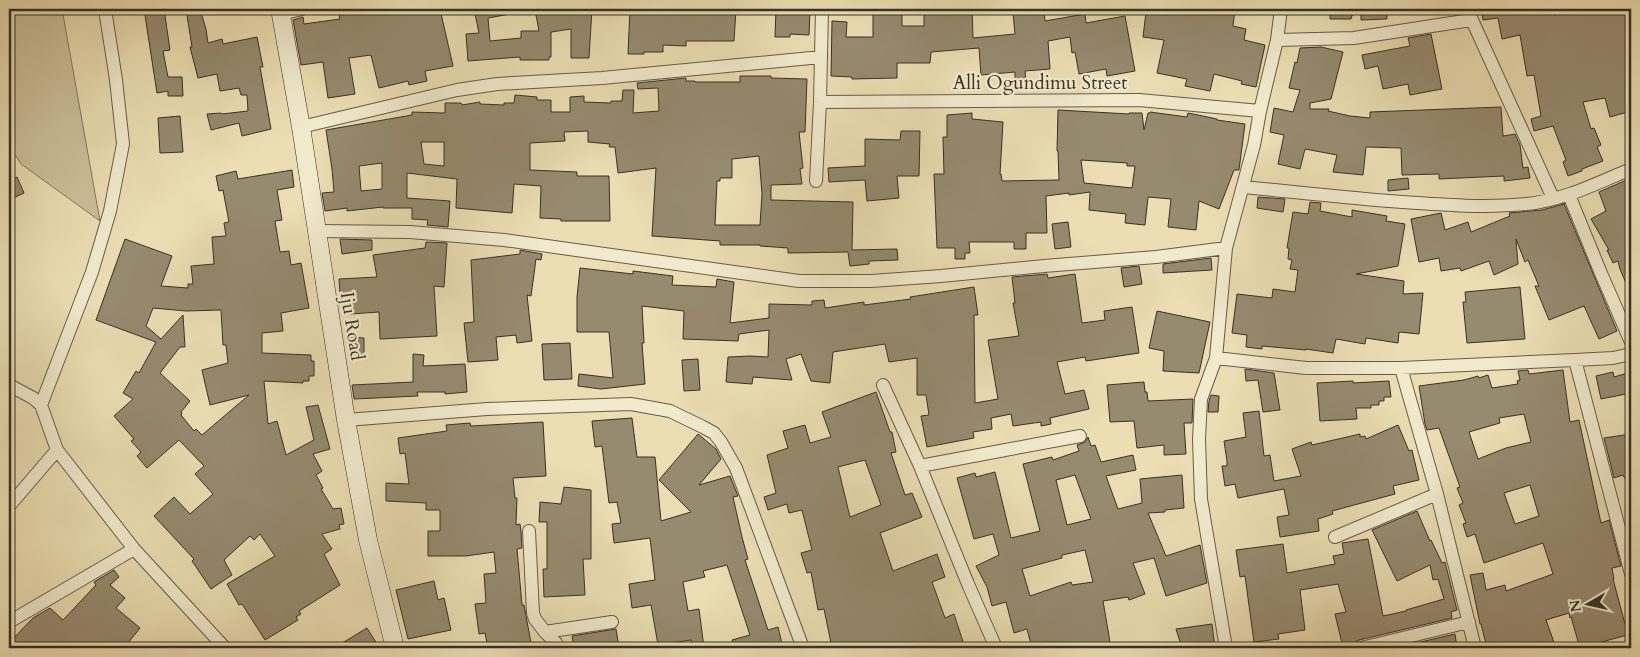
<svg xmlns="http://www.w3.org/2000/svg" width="1640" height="657" viewBox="0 0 1640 657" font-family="Cardo,serif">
<rect width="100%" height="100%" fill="#eadeb2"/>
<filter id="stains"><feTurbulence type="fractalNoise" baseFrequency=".004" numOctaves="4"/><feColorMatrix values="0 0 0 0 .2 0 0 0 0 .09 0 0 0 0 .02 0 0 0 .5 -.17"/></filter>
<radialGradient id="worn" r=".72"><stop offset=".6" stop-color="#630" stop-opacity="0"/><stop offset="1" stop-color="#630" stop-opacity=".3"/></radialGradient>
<path fill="#ccc09a" stroke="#847860" d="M9 9H62L100 221 21 164 9 145Z"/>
<path fill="#968a6f" stroke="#3b3027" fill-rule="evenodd" d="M144 9H164L170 50 163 51 168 77H182L183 96H168V91L157 93Z
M186 9H200L206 29 208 43 222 39 223 44 257 37 263 67H260L271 129 242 136 239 123 211 130 207 114 221 113 222 114 248 111 247 95H241L239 88 220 91 217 74 198 78 190 47H192Z
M338 9H358L359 14 386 9H440L453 66 425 71 427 81 409 85 408 81 379 88 371 55 349 58 355 94 328 98 323 62 301 65 293 20 303 17 304 24 340 19Z
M474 9H509L510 14 488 18 490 41 521 38V31H539L535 9H592L589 58H571V29L551 32V57H549V60H520V57L468 61 466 34 479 33Z
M630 9H736L734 41H686V46L663 45V52H644V54H628Z
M776 9H810L809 35 790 34V37H775Z
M944 9H972L973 38 1015 34 1013 13 1044 10 1045 21 1085 14 1086 23 1125 16 1135 71 1107 76 1106 69 1079 74 1075 52 1072 53 1070 37 1048 41 1050 69 1025 71 1026 82 1015 83V72L981 75 979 48 931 52 930 63H897V78L852 79V77L831 76 832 21 847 22 846 37H873V13H902V26H924V13H944Z
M1167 9H1235L1233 26 1246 29 1244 40 1265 45 1256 87 1241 84 1242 81 1214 74 1210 91 1185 86 1187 79 1157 73 1164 40 1143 37 1146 12 1167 15Z
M1330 9H1354L1351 19H1330Z
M1361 9H1387V19L1361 20Z
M1481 9H1553L1554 15 1595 9H1631V111L1610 117 1605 98 1583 102 1591 129 1594 128 1601 145 1597 147 1603 161 1582 169V171L1568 176 1563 162 1566 160 1553 126 1534 131 1531 119 1541 116 1534 75 1527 76 1520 35 1502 39 1498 18 1483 20Z
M1431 34 1442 89 1410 95 1408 84 1383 89 1378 66 1365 69 1362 55 1410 46 1408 38Z
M1321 47 1343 52 1331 99 1310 103V109H1329L1328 111 1350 116 1370 118V112L1501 107 1503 136 1515 134 1520 145 1523 168 1528 167 1530 178 1504 181V176L1439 179V174L1402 175 1401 148 1366 147 1363 175 1333 172 1337 155 1305 149 1300 169 1278 164 1284 135 1270 132 1274 108 1293 112 1300 90 1289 88 1295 62 1297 63 1300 48Z
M740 76H771V78L807 79 805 132H799L803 168 800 169 802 184 771 185V200L853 202 852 250 897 249 898 260 869 261V264L850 266 848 252 788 253V248L760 246V245H720V241L652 236 656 168 618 173 615 147H609L610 144 588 142V131L564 132 565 141 530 143V170L577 172V176H609L610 221H561V219L540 218 541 186 514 184 512 213 456 208 457 179 407 173V198L450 201 448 227 427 225 428 220 412 219V208H383V207L347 211V208L325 211 322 193 334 192 332 169 326 130 412 115V112L445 113V103H461L462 105 480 102V104L504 105V103H514L515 95 537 97V100H551V112H570V97L584 96V102L611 103V101H622L623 90H634L633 113 659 111 658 88 638 89 637 83 686 78V81H695V82H740ZM421 142H444V166L424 164ZM759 156 762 194 760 225H715L717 181H720V178H732V159ZM382 163V189L361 191 359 166Z
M1058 110 1129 114V113H1142L1144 130 1148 113H1150V112L1187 117 1188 113 1217 119V120L1245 124 1239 170H1234L1219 209 1199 201 1196 230 1168 227 1171 199 1148 197 1145 225 1125 223 1126 214 1089 210 1090 192 1069 195V193L1046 196 1047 233H1026V249H1014V242H969L970 253H965V259H955V248H937L934 174H944L943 137H947V115L972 113V119L1003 122 1000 174H1001L1002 181 1059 180 1058 151H1057ZM1081 160 1127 163V166H1135L1132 188 1084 183Z
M180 116 183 152 160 153 158 118Z
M901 131H920L919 176H897L899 198 867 201 865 180 829 182 828 168 865 166V139L900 140Z
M292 170 294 187 277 190 282 220 275 221 280 252 289 251 291 265 301 263 309 308 281 313 283 331 262 333V353L311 355V361H314V376H309V381H303V383L264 381 268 424 277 421 286 455 314 440 306 407 318 405 330 449 313 454 322 471 316 475 323 488 321 489 333 509 341 508 344 524 339 525 340 529 322 534 332 549 324 554 340 585 299 611 301 614 296 617 298 620 265 640 242 604 239 605 227 584 275 556 260 534 254 540 250 536 224 560 232 575 211 589 192 561 194 559 154 516 174 497 190 514 213 494 195 474 204 466 179 440 147 468 137 456 141 452 131 441 134 439 114 416 133 399 123 393 136 371 139 373 156 342 96 320 125 239 172 256 161 286 188 288V284H193L191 266 214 264 212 237 226 236 224 223 229 222 223 190 219 191 216 176 236 171 238 179ZM153 308 186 311 221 310 223 345H226L228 363 202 370 210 405 249 395 202 435 196 429 194 431 181 415 182 413 181 412 190 401 160 373 180 347H185L183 315 161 339 146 326Z
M17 177 24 193 9 200V180Z
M1408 178 1409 189 1388 191V180Z
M1631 178V258L1628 259 1631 273V295L1620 269 1618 261 1613 263 1607 250H1609L1591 219 1606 211 1599 192Z
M1258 197 1285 199 1283 212 1257 208Z
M1310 202 1321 203 1320 211 1352 217V210L1387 216 1386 221 1405 224 1398 266 1356 274 1404 281 1403 294 1423 293 1419 334 1399 332 1398 343 1366 338 1365 344 1336 339 1333 353 1306 349V350L1262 346V349L1246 347 1247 335 1232 333 1237 294 1272 298 1273 289 1295 292 1298 270 1290 269 1292 260 1288 259 1289 248H1287L1293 212 1308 214Z
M1564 204 1617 331 1599 339 1584 306 1549 320 1535 286H1539L1528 260 1525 262 1516 239 1518 264 1494 275 1489 261 1461 271 1460 268 1441 271 1439 258 1419 262 1411 219 1441 213 1445 230 1468 222 1471 232 1510 216 1509 213 1542 210Z
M1068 222 1071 247 1055 249 1052 224Z
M340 239 372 240V250L342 254Z
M426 242 447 243 444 287 434 286 437 336 380 339 379 312 350 314 349 294H340L339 279 377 277 373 255 425 248Z
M520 250 542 254 541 260 536 259 531 296 527 295 532 341 517 343 516 335 496 337 498 360 468 362 464 323 474 322 471 260 520 254Z
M1211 258 1212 270 1163 273V264Z
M1139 266 1142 284 1124 287 1121 268Z
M580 268 633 274V271L673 276 672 285 716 287 717 279 734 282 730 323 769 318V304L812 305V301L824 300 825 308 864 302V305L911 299 910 297 974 287 978 315H974L975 403 998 399 988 340 1019 336 1013 303H1015L1012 277 1047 274 1048 278 1075 274 1082 323 1105 320 1104 311 1132 307 1139 353 1086 361 1085 357 1057 362 1065 394 1084 390 1089 409 1050 418 1051 424 1041 426V422L1013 426 1011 414 991 418 992 429 973 432 974 438 927 447 921 416 929 415 926 395H917V358L889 362 885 344 833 352 830 383 811 381 801 354 786 359 792 380 753 377 752 384 726 382 728 357 750 356 768 357 769 330 739 334 738 341 683 339 684 311 642 306 644 343H642L645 384 601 389 578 386 579 374 613 378 609 332H577V297Z
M1520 287 1525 339 1467 343 1463 302H1466L1465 292Z
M1157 311 1210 322 1199 373 1163 371 1164 351 1149 348Z
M352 337 364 338V357L350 356Z
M570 343 572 379 544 380 542 344Z
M413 354 424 355 423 366 465 364 467 392 445 394V392H417L418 396 354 399 352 385 413 382Z
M698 359 700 390 684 391 682 360Z
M1245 369 1274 373 1280 410 1263 412 1258 380 1246 381Z
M1528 370 1529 374 1563 370 1570 422 1579 420 1601 523 1609 520 1621 566 1612 568 1614 579H1613L1625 624 1631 622V634L1598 643 1599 648H1580L1571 617 1570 618 1569 613 1546 620 1556 648H1500L1499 645 1487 648 1481 624H1480L1470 575 1483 573 1486 590 1505 585 1506 591 1553 574 1543 543 1484 563 1475 534 1467 537 1463 524 1466 523 1459 505 1463 503 1457 488 1460 487 1439 428 1427 430 1425 424 1419 386 1464 380 1478 376 1479 378 1488 375 1492 388 1518 384 1517 381 1520 380 1518 371ZM1524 414 1531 442 1506 448 1478 459 1469 432 1500 423 1499 418ZM1530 485 1539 516 1515 524 1504 493Z
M1613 372 1614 377 1631 372V393L1601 399 1596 376Z
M1353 381V383L1389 381 1391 397H1384V401H1379V405H1371V408H1356L1357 419 1320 421 1317 383Z
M1144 382 1145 392H1147L1148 401 1193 399 1192 423H1184L1186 454 1164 455V445L1137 448 1134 421 1110 422 1107 385Z
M876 392 890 432H892L896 452 891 453 905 495 912 493 922 517 880 533 893 571 937 554 945 577 932 582 945 618 954 614 965 648H832L824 609 818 610 811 572 807 573 801 553 812 550 802 510 789 513 787 504 768 510 764 497 776 493 767 455 788 448 783 431 805 425 810 443 831 437 822 412ZM865 460 881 505 850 517 838 467Z
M1211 395 1219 396 1218 412H1208L1209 401Z
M1259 411 1264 456 1270 455 1274 481 1301 476 1292 449 1311 442 1312 445 1360 434V437L1365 436 1366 439 1398 425 1409 451 1412 450 1419 480 1393 486 1395 494 1332 511 1333 514 1318 519 1319 531 1280 537 1277 517 1289 515 1284 489 1238 498 1235 484 1225 486 1222 466H1227V461L1224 441 1246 437 1243 413Z
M632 418 637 457H655L661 521 691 512 659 480 698 434 716 449 721 459 699 485 730 476 738 496 733 497 742 537 748 559 745 560 768 630 778 627 783 648H734L732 640 750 635 727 565 703 571 705 577 683 582 688 611 699 609 704 648H692L691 640 658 645 651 605 632 608 629 584 655 580 650 538 614 543 612 524 621 523 617 502 609 503 602 446 595 447 592 421Z
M543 422 546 476 513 478 515 498H517L516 525 520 524 521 532 522 548 517 549 522 605H524L531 643 524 645V648H488L485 633 479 634 475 604 486 603 484 574 496 573 494 552 466 556H428V531H440V510H426V503L386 501V483L409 484 405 453 400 454 398 438 447 431 446 425 470 423 471 426Z
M1631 434V490L1623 475 1614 478 1604 438Z
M1088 437 1091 446 1095 445 1101 462 1133 455 1136 470 1106 476 1118 509 1142 503 1140 479 1182 475 1184 508 1165 510V512L1148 513 1166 556 1200 545 1207 583 1166 596 1154 558 1133 563 1145 594 1129 600 1128 597 1103 601 1111 648H1032L1027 629 1014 633 1006 602 992 606 987 587 976 566 999 555 993 534 974 539 957 478 975 473 976 477 995 472 1011 538 1040 531 1023 464 1052 457 1053 460 1079 451 1077 445 1085 442ZM1075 475 1091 519 1067 525 1056 480ZM1085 550 1093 582 1072 585 1071 582 1030 596 1022 569 1062 558V555Z
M564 487 591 490V559H583L585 595 544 597 543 569H547V522H539L540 502 561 504Z
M1417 511 1430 541 1431 540 1442 563 1445 562 1457 610 1451 612 1452 618 1359 640 1355 642 1353 648H1343L1335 614 1346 612 1338 584 1300 590 1305 630 1278 634 1279 639 1254 642 1245 576 1240 577 1236 550 1283 544 1287 573 1335 564 1333 556 1344 554 1342 543 1368 539 1383 616 1406 611V610L1444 599 1438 579 1433 580 1430 565 1397 581 1372 530Z
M114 570 119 577 110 585 125 598 116 608 140 628 124 648H17L10 642 33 618 50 608 63 620 96 585 94 582Z
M434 581 438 600 444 598 451 630 408 639 396 590Z
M1212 624 1215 648H1182L1176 629Z
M367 628 377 644 371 648H334Z
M616 629 619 648H574L572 636Z
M1455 634 1457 648H1395Z"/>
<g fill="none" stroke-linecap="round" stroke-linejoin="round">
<defs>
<path id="street" d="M1467 9 1553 198
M281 14 302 9
M1277 40 1354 38 1471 20
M820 102 1139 100 1260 111
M301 127 457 90 497 84 602 78 821 57
M816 181 820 102 822 9
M1243 187C1296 192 1349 198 1402 202 1444 205 1485 208 1527 204 1564 200 1597 183 1631 169
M1569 195 1600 271 1631 342
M317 231 410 232 504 240 799 281H871L941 276 1044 266 1156 257 1226 248
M1216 358 1306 368H1401L1575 360 1613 358 1631 354
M1575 360 1631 574
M1401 368 1437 494 1475 648
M9 385 33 398 41 405 57 450 134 549 225 648
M883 385 920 466 968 584 996 648
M41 405 92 272 110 211 123 144 116 80 105 9
M346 420 487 409 631 404 670 411 703 427 714 433 721 442 736 468 803 648
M920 466 1080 436
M9 506 57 450
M529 531 533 613 535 619 545 632
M1335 537 1437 494
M9 622 134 549
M558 648 556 643 545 632 612 622
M1226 648 1201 499 1199 439 1201 399 1216 358 1226 248 1254 145 1260 111 1277 40 1281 9
M1361 648 1469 622"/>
<path id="secondary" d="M280 9 301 127 346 420 368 540 395 648"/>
</defs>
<use href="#street" stroke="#675c4a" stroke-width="14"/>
<use href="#secondary" stroke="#3b3027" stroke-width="19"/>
<use href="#street" stroke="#f1eacd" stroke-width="12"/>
<use href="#secondary" stroke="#f1eacd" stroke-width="18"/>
</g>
<g text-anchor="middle" stroke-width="4.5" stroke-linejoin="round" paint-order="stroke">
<g font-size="19" fill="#3b3027" stroke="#f1eacd">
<text x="1040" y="89">Alli Ogundimu Street</text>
<text transform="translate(353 326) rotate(81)" y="7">Iju Road</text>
</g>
</g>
<rect width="1640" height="657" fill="none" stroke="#eadeb2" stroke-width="30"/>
<rect x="10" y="10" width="1620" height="637" fill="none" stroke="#3b3027" stroke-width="2.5"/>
<rect x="15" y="15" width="1610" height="627" fill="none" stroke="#3b3027"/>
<g transform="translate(1588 604) rotate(261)" stroke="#f1eacd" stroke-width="4" paint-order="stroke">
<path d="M0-4L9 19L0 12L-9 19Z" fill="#3b3027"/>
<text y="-8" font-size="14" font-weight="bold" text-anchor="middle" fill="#3b3027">N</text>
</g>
<rect width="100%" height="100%" filter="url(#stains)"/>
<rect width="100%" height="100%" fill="url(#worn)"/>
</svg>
